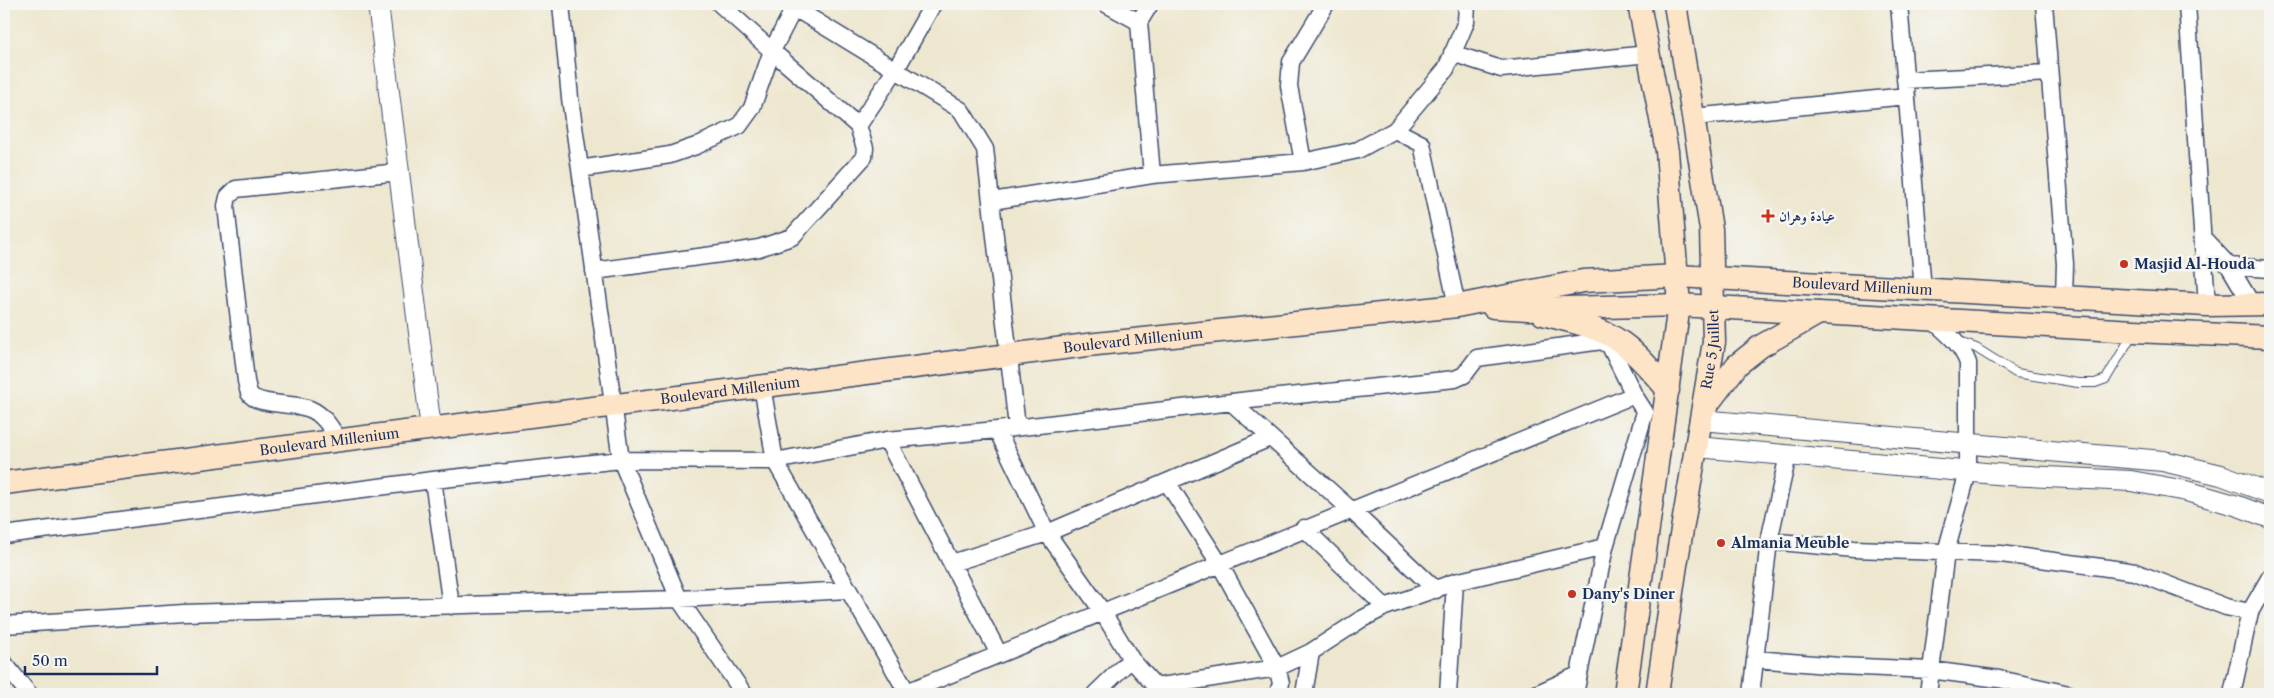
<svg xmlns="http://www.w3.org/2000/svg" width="2274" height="698" viewBox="0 0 2274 698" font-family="'Libre Caslon Text',Amiri,serif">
<rect width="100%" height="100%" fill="#f6f6f2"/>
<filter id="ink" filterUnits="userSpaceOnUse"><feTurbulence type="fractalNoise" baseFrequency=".02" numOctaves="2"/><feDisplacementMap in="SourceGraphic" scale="10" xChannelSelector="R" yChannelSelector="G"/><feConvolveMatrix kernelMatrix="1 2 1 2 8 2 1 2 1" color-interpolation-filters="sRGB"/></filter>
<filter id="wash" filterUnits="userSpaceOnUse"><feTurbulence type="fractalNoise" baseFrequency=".0096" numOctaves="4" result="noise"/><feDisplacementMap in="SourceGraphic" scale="20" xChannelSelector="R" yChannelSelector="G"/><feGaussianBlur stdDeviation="1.12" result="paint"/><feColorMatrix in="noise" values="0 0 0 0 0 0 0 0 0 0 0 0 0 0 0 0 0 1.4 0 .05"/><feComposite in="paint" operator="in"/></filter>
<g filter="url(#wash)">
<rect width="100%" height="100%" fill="#eee7cf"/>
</g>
<g filter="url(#ink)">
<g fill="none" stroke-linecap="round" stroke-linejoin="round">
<defs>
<path id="service" d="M1959 342 1976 348 2016 373 2078 383H2095L2106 379 2132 335"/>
<path id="minor" d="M561 4 570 98 621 460 679 599 744 694
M720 4 772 51 794 8
M788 4 961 110 985 149 1017 427
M1106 4 1139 22
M1150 4 1139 22 1152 175
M1899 4 1923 290
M2044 4 2065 264 2064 296
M2187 4 2207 305
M1452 53 1501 69 1648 54
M1905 80 2049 73
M1693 117 1907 96
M1395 130 1422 144 1457 306
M1303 162 1289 86 1291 62 1326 4
M580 169 670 155 696 146 739 126 752 108 772 51 858 126
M992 201 1152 175 1303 162 1358 150 1395 130 1446 69 1466 22 1467 4
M2203 238 2229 266 2253 306
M2229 266 2270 269
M594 271 728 253 759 248 792 237 864 157 865 148 858 126 896 69 933 4
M762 386 775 461 908 694
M1231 402 1350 509 1436 590
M997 430 1047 533 1102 611 1131 659 1162 694
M339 440C331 428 324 415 310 409 295 402 257 407 249 393 248 390 247 385 246 381L226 206 228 197 236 189 399 172
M887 440 999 654
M433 480 451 606
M1167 482 1219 563 1277 668 1281 683 1278 694
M1304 528 1385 607
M4 535 433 480 621 460 775 461 887 440 997 430 1249 400 1455 379 1464 375 1477 358 1602 341 1610 346 1634 395 907 692
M1769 541 1854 549 2001 554 2101 567 2135 572 2226 607 2250 612
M952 563 1047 533 1270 438
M4 625 184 613 679 599 848 590
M1755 659 1839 666 1930 670 1999 679 2069 694
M4 663 29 694
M1155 687 1277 668 1311 652 1360 620 1385 607 1455 582 1605 547
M1095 694 1131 659
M1304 694 1311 652
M1448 694 1455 582
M1536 694 1578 675
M1575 694 1605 547 1645 412 1634 395
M1751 694 1769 541 1788 455
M1928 694 1946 552 1968 472V363C1961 344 1947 333 1932 320
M2232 694 2250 612 2270 577"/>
<path id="tertiary" d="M378 4 431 429
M1701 420 2163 461 2221 475 2270 493
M1697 447 2007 475 2131 481 2186 491 2238 506 2270 518"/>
<g id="secondary">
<path d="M1493 307 1528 309 1679 305 2134 331 2270 337"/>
<path d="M1543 314C1568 321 1601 327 1622 343 1640 356 1654 374 1668 390"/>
<path d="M1706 406 1737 365 1761 346 1819 313"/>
<path id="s1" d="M4 483 1087 345 1457 306 1583 281 1677 276 2207 305 2270 304"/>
<path d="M1625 694 1679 305 1667 151 1639 4"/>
<path id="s2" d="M1657 694 1676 565 1714 342 1711 229 1675 4"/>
</g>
</defs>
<use href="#service" stroke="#3b4b6f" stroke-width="10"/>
<use href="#minor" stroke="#3b4b6f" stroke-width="19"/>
<use href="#tertiary" stroke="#3b4b6f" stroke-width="22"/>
<use href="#secondary" stroke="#3b4b6f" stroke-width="25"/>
<use href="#service" stroke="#fff" stroke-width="8"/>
<use href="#minor" stroke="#fff" stroke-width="16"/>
<use href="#tertiary" stroke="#fff" stroke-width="20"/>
<use href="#secondary" stroke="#fee4c6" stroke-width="22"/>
</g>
</g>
<g fill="#c8321e" stroke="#f6f6f2" stroke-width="2">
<path d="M1765.5 208.5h5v5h5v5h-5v5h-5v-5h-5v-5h5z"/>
<circle cx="2124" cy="264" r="5"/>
<circle cx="1721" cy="543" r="5"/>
<circle cx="1572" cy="594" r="5"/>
</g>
<g text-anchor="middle" stroke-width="5" stroke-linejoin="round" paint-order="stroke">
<g font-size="14" font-weight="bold" fill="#1b2f5e" stroke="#f6f6f2" text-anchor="start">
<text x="1779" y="221">عيادة وهران</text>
<text x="2134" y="269">Masjid Al-Houda</text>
<text x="1731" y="548">Almania Meuble</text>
<text x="1582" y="599">Dany's Diner</text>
</g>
<g font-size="14" fill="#1b2f5e" stroke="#f6f6f2">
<text dy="5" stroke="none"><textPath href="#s1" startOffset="1872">Boulevard Millenium</textPath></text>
<text dy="5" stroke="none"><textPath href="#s1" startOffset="1138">Boulevard Millenium</textPath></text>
<text dy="5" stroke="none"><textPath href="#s2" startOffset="349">Rue 5 Juillet</textPath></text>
<text dy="5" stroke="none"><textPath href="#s1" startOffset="732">Boulevard Millenium</textPath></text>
<text dy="5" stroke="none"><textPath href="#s1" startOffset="328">Boulevard Millenium</textPath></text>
</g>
</g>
<rect width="2274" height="698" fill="none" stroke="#f6f6f2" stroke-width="20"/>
<path d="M25 666v8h132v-8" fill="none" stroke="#1b2f5e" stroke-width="2.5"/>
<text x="32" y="666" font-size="15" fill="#1b2f5e" stroke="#f6f6f2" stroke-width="4" paint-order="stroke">50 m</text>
</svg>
